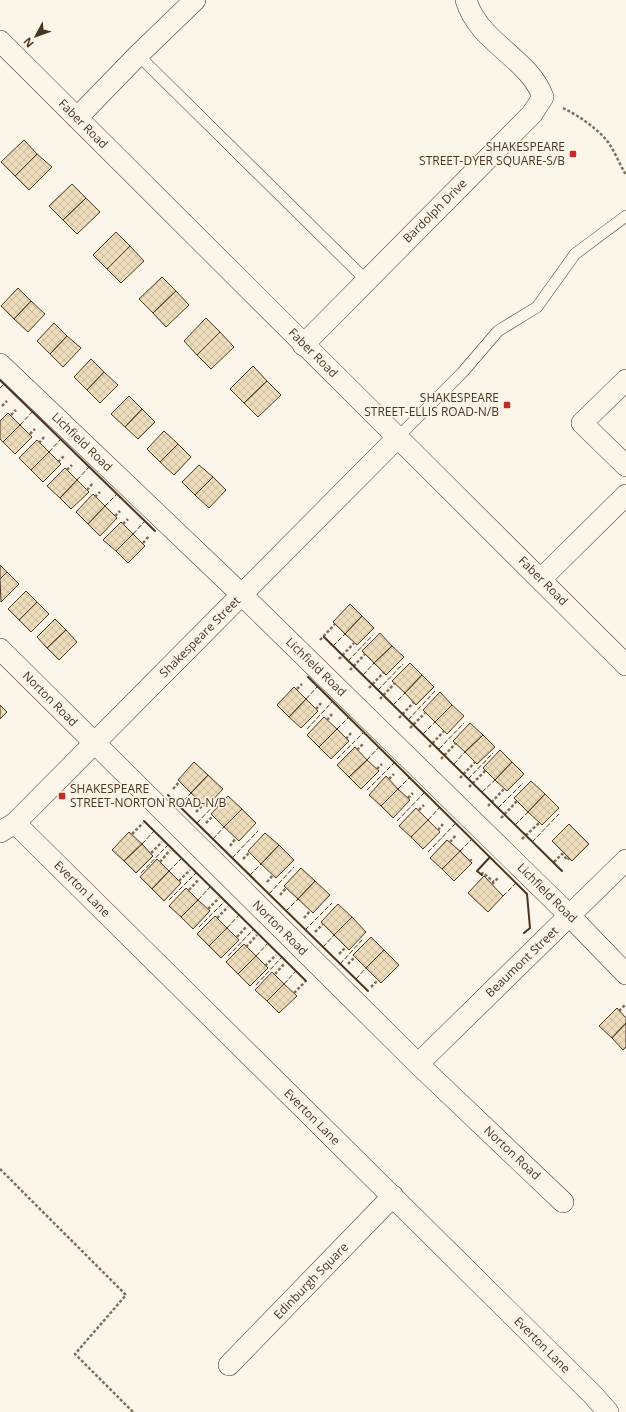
<svg xmlns="http://www.w3.org/2000/svg" width="626" height="1412" viewBox="0 0 626 1412" font-family="'Open Sans',sans-serif">
<defs>
<pattern id="building-cross-hatch" width="8" height="8" patternUnits="userSpaceOnUse"><rect width="8" height="8" fill="#ecdcbc"/><path d="M0 0l8 8M0 8l8-8" fill="none" stroke="#ccbda1"/></pattern>
</defs>
<rect width="100%" height="100%" fill="#fbf6e9"/>
<path fill="url(#building-cross-hatch)" stroke="#4a3520" d="M24 140 37 154 15 176 1 162Z
M37 154 52 167 29 190 15 176Z
M72 184 86 198 63 220 49 206Z
M86 198 100 212 77 234 63 220Z
M116 232 130 246 107 269 93 255Z
M130 246 144 261 121 283 107 269Z
M162 277 176 291 153 313 139 299Z
M18 288 31 301 14 319 1 306Z
M176 291 189 305 166 327 153 313Z
M31 301 45 314 28 332 14 319Z
M206 318 220 332 197 355 184 341Z
M54 323 67 336 50 354 37 341Z
M220 332 234 347 211 369 197 355Z
M67 336 81 348 63 367 50 354Z
M91 359 104 372 87 390 74 377Z
M253 366 267 381 244 403 230 389Z
M104 372 118 385 100 403 87 390Z
M267 381 281 395 258 417 244 403Z
M129 396 142 409 125 427 111 414Z
M142 409 155 422 138 439 125 427Z
M8 413 20 425 3 442 0 439V421Z
M20 425 32 437 15 454 3 442Z
M164 431 178 444 160 462 147 449Z
M37 440 49 452 31 470 19 458Z
M178 444 191 457 174 475 160 462Z
M49 452 61 464 43 482 31 470Z
M199 465 213 477 195 495 182 482Z
M65 468 77 480 60 498 47 486Z
M213 477 226 490 209 508 195 495Z
M77 480 89 492 71 509 60 498Z
M93 494 105 506 88 524 76 512Z
M105 506 117 518 100 536 88 524Z
M121 522 133 534 116 551 103 540Z
M133 534 145 546 128 563 116 551Z
M0 565 7 572 0 579Z
M7 572 19 584 1 602 0 579Z
M26 591 37 602 19 620 8 609Z
M37 602 49 614 31 632 19 620Z
M350 604 362 616 345 634 333 622Z
M362 616 374 628 357 645 345 634Z
M55 619 66 630 47 648 37 637Z
M66 630 77 642 59 660 47 648Z
M380 633 392 646 374 663 362 651Z
M392 646 404 657 386 675 374 663Z
M410 663 422 675 405 693 392 681Z
M422 675 434 687 416 705 405 693Z
M294 687 306 699 289 717 277 705Z
M440 692 452 705 435 722 423 710Z
M306 699 318 711 301 728 289 717Z
M0 705 7 712 0 719Z
M452 705 464 716 447 734 435 722Z
M324 717 337 729 319 747 307 735Z
M470 723 483 735 465 752 453 741Z
M337 729 349 741 331 759 319 747Z
M483 735 495 747 477 764 465 752Z
M355 747 367 760 349 777 337 765Z
M500 750 512 762 495 780 483 768Z
M367 760 379 771 361 789 349 777Z
M194 762 208 775 191 793 178 780Z
M512 762 524 774 507 791 495 780Z
M208 775 223 789 206 807 191 793Z
M386 776 398 789 381 806 369 795Z
M531 781 545 794 528 812 514 798Z
M398 789 410 800 393 818 381 806Z
M545 794 559 808 542 825 528 812Z
M228 796 242 809 224 827 211 814Z
M416 808 428 820 411 837 399 826Z
M242 809 256 823 239 841 224 827Z
M428 820 440 832 423 849 411 837Z
M569 824 589 844 572 861 552 841Z
M129 832 142 844 124 861 112 850Z
M265 833 279 845 261 864 248 851Z
M447 840 460 851 442 869 430 858Z
M142 844 153 856 136 873 124 861Z
M279 845 294 860 276 878 261 864Z
M460 851 472 863 454 881 442 869Z
M157 859 169 871 152 889 140 877Z
M301 868 315 881 298 899 284 886Z
M169 871 181 883 164 901 152 889Z
M484 876 503 896 488 912 468 893Z
M315 881 330 895 313 913 298 899Z
M186 888 198 900 181 917 169 906Z
M198 900 210 911 193 929 181 917Z
M338 904 352 917 334 935 321 922Z
M215 916 227 928 209 946 197 934Z
M352 917 366 932 349 950 334 935Z
M227 928 239 940 221 958 209 946Z
M371 937 384 950 366 968 353 955Z
M244 944 256 956 238 974 226 962Z
M384 950 399 965 381 983 366 968Z
M256 956 268 968 250 986 238 974Z
M272 972 284 984 267 1001 255 990Z
M284 984 297 996 279 1013 267 1001Z
M617 1008 626 1018V1023L612 1038 599 1026Z
M626 1023V1047L623 1050 612 1038Z"/>
<g fill="none" stroke-linecap="round" stroke-linejoin="round">
<defs>
<path id="service" d="M138 55 366 280
M398 437 462 373 498 331 537 307 575 254 626 216"/>
<path id="minor" d="M0 41 626 665
M77 118 138 55 195 0
M303 345 532 114 543 97C529 58 479 43 466 0
M0 364 242 595 567 913 626 974
M626 380 582 423 626 466
M541 579 626 495
M0 649 418 1064 563 1202
M15 823 593 1395 608 1412
M0 832 15 823 398 437
M418 1064 626 860
M229 1365 393 1196"/>
</defs>
<use href="#service" stroke="#4a3520" stroke-width="12"/>
<use href="#minor" stroke="#4a3520" stroke-width="22"/>
<path stroke="#7f6f5c" stroke-width="2.5" stroke-dasharray="3 2" stroke-linecap="butt" d="M563 108C579 116 597 128 608 142 615 152 620 165 626 175
M2 406 7 401
M11 415 16 410
M30 434 35 429
M39 443 44 437
M58 462 64 456
M67 470 72 465
M87 490 93 483
M95 497 100 492
M115 516 120 511
M123 524 128 519
M143 543 149 536
M320 640 335 624
M339 659 354 643
M350 670 365 654
M369 688 384 672
M297 689 302 684
M380 699 395 683
M316 709 321 703
M399 718 414 702
M327 720 332 714
M410 728 425 713
M346 739 351 733
M429 747 444 731
M357 750 363 744
M441 759 456 743
M377 769 382 764
M460 778 475 762
M389 779 394 774
M469 787 486 770
M173 789 179 782
M408 798 413 793
M488 806 504 789
M419 810 424 805
M196 812 203 805
M501 818 517 801
M206 823 213 816
M438 830 443 824
M132 834 143 823
M522 839 539 823
M450 842 456 835
M230 846 236 838
M151 853 162 842
M243 859 250 852
M469 861 471 860 473 862
M160 862 170 850
M554 862 562 854 568 860 569 858
M481 875 483 873 494 882
M179 881 190 870
M267 882 273 875
M492 884 498 878
M189 890 199 879
M280 895 286 888
M208 909 219 898
M217 918 228 907
M304 918 310 911
M315 932 323 924
M237 937 247 926
M246 947 257 935
M339 954 346 947
M348 964 355 957
M265 966 276 955
M275 974 285 963
M371 987 378 980
M294 993 305 982
M619 1011 626 1004
M0 1169 126 1295 75 1354 133 1412"/>
<use href="#service" stroke="#fbf6e9" stroke-width="11"/>
<use href="#minor" stroke="#fbf6e9" stroke-width="21"/>
<path stroke="#4a3520" stroke-width="1" stroke-dasharray="5 2" stroke-linecap="butt" d="M0 388 4 384
M20 425 33 411
M49 452 61 439
M77 480 89 467
M105 506 117 494
M133 534 145 521
M333 646 345 634
M348 661 373 635
M363 675 374 663
M378 690 403 664
M306 699 318 686
M393 705 405 693
M408 720 435 691
M307 729 333 701
M337 729 349 717
M423 734 435 722
M439 749 464 723
M337 759 364 732
M367 760 379 747
M454 764 465 752
M468 779 493 753
M398 789 410 777
M367 790 395 762
M482 792 495 780
M179 806 191 793
M498 808 523 783
M428 820 440 807
M397 821 425 792
M197 823 222 797
M515 825 528 812
M213 839 224 827
M532 842 559 814
M142 844 154 831
M460 851 472 839
M428 852 456 823
M232 858 258 831
M169 871 182 858
M141 873 168 845
M250 875 261 864
M269 894 294 867
M503 896 516 883
M169 900 196 873
M198 900 210 887
M286 911 298 899
M199 927 225 901
M227 928 239 915
M305 930 332 903
M323 947 334 935
M228 956 254 929
M256 956 268 943
M340 964 363 939
M356 979 366 968
M284 984 296 971
M256 985 282 957"/>
<path stroke="#4a3520" stroke-width="2" d="M0 380 155 531
M324 637 562 871
M308 677 527 894 530 928 524 933
M168 795 368 991
M144 821 306 981
M482 875 477 871 490 857"/>
</g>
<g fill="#c62828" stroke="#fbf6e9" stroke-width="1.5">
<rect x="569" y="150" width="8" height="8" rx="2"/>
<rect x="503" y="401" width="8" height="8" rx="2"/>
<rect x="58" y="792" width="8" height="8" rx="2"/>
</g>
<g text-anchor="middle" stroke-width="3" stroke-linejoin="round" paint-order="stroke">
<g font-size="12" fill="#4a3520" stroke="#fbf6e9">
<text transform="translate(83 124) rotate(45)" y="4">Faber Road</text>
<text transform="translate(435 211) rotate(-45)" y="4">Bardolph Drive</text>
<text transform="translate(313 353) rotate(45)" y="4">Faber Road</text>
<text transform="translate(82 442) rotate(44)" y="4">Lichfield Road</text>
<text transform="translate(543 581) rotate(45)" y="4">Faber Road</text>
<text transform="translate(200 637) rotate(-45)" y="4">Shakespeare Street</text>
<text transform="translate(316 667) rotate(44)" y="4">Lichfield Road</text>
<text transform="translate(50 699) rotate(45)" y="4">Norton Road</text>
<text transform="translate(82 889) rotate(45)" y="4">Everton Lane</text>
<text transform="translate(547 893) rotate(45)" y="4">Lichfield Road</text>
<text transform="translate(280 928) rotate(45)" y="4">Norton Road</text>
<text transform="translate(522 962) rotate(-44)" y="4">Beaumont Street</text>
<text transform="translate(312 1117) rotate(45)" y="4">Everton Lane</text>
<text transform="translate(512 1153) rotate(43)" y="4">Norton Road</text>
<text transform="translate(311 1281) rotate(-46)" y="4">Edinburgh Square</text>
<text transform="translate(542 1345) rotate(45)" y="4">Everton Lane</text>
</g>
<g font-size="12" fill="#4a3520" stroke="#fbf6e9" text-anchor="end">
<text x="565" y="151">SHAKESPEARE<tspan x="565" dy="14">STREET-DYER SQUARE-S/B</tspan></text>
<text x="499" y="402">SHAKESPEARE<tspan x="499" dy="14">STREET-ELLIS ROAD-N/B</tspan></text>
<text x="70" y="793" text-anchor="start">SHAKESPEARE<tspan x="70" dy="14">STREET-NORTON ROAD-N/B</tspan></text>
</g>
</g>
<g transform="translate(36 36) rotate(229)" stroke="#fbf6e9" stroke-width="3" paint-order="stroke">
<path d="M0-3L7 15L0 10L-7 15Z" fill="#4a3520"/>
<text y="-6" font-size="11" font-weight="bold" text-anchor="middle" fill="#4a3520">N</text>
</g>
</svg>
